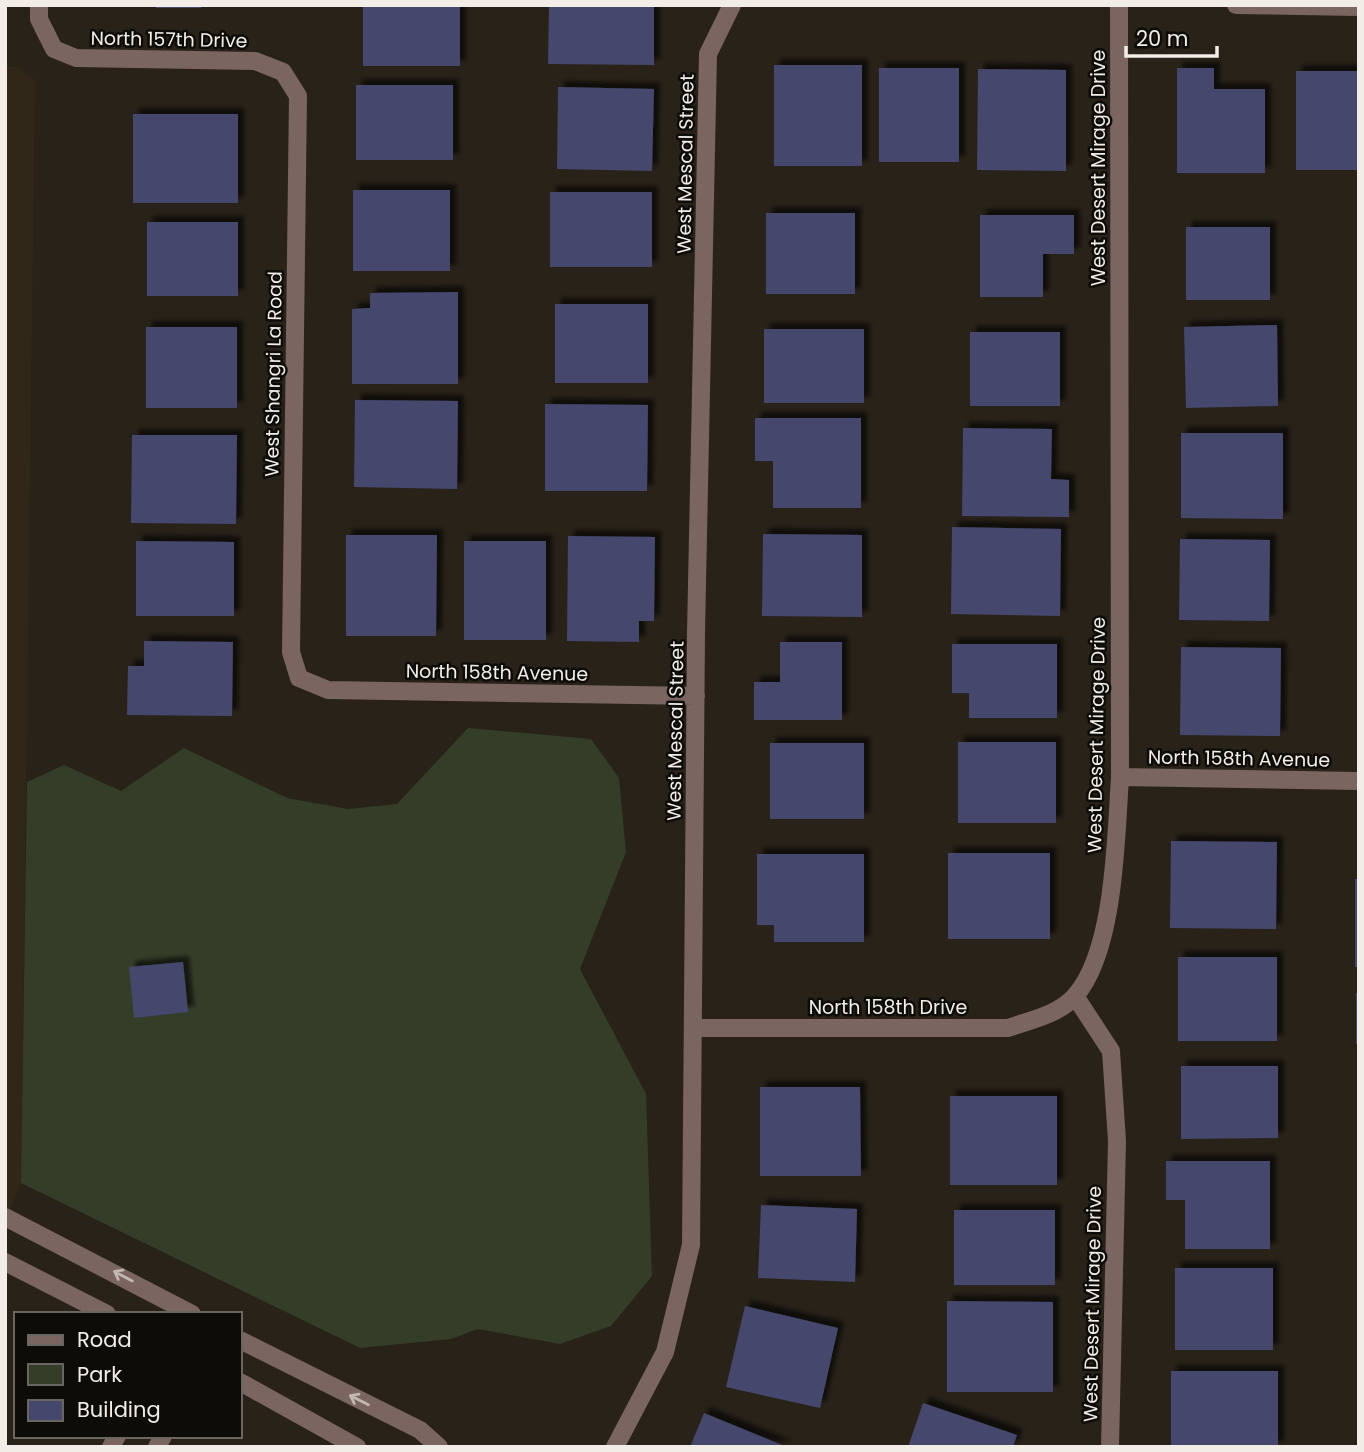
<svg xmlns="http://www.w3.org/2000/svg" width="1364" height="1452" viewBox="0 0 1364 1452" font-family="Poppins,sans-serif">
<defs>
<filter id="shadow"><feDropShadow dx="6" dy="-6" stdDeviation="2" flood-color="#0009"/></filter>
</defs>
<rect width="100%" height="100%" fill="#282219"/>
<path fill="#302718" d="M5 67H16L35 80 21 1183 10 1210 5 1208Z"/>
<path fill="#343d28" d="M468 728 591 739 619 778 626 852 580 969 646 1094 652 1276 611 1326 560 1344 478 1329 451 1339 360 1348 21 1183 27 782 64 765 121 791 184 748 287 798 348 809 397 804Z"/>
<path fill="#45476d" filter="url(#shadow)" d="M156 5H201V8H156Z
M363 5H460V66H363Z
M549 5H654V65L548 64Z
M774 65H862V166H774Z
M879 68H959V162H879Z
M1177 68H1214V89H1265V173H1177Z
M978 69 1066 70V171L977 170Z
M1296 71H1359V170H1296Z
M356 85H453V160H356Z
M558 87 654 89 652 171 557 169Z
M133 114H238V203H133Z
M353 190H450V271H353Z
M550 192H652V267H550Z
M766 213H855V294H766Z
M980 215H1074V254H1043V297H980Z
M147 222H238V296H147Z
M1186 227H1270V300H1186Z
M458 292V384H352V309L370 308V293Z
M555 304H648V383H555Z
M1277 325 1278 406 1186 408 1184 327Z
M146 327H237V408H146Z
M764 329H864V403H764Z
M970 332H1060V406H970Z
M355 400 458 401 457 489 354 487Z
M545 404 648 405 647 491H545Z
M755 418H861V508H773V461H755Z
M963 428 1052 429 1051 479 1069 480V517L962 516Z
M1181 433H1283V519L1181 518Z
M132 435H237L236 524 131 523Z
M952 527 1061 529 1060 616 951 614Z
M763 534 862 535V617L762 616Z
M346 535H437L436 636H346Z
M568 536 655 537 654 621H639V642L567 641Z
M1180 539 1270 540 1269 621 1179 620Z
M136 541 234 542V616H136Z
M464 541H546V640H464Z
M144 641 233 642 232 716 127 715 128 666H144Z
M780 642H842V720H754V682H780Z
M952 644H1057V718H969V693H952Z
M1181 647 1281 648 1280 736 1180 735Z
M958 742H1056V823H958Z
M770 743H864V819H770Z
M1171 841 1277 842 1276 929 1170 928Z
M948 853H1050V939H948Z
M757 854H864V942H774V925H757Z
M1355 879H1359V967H1355Z
M1178 957H1277V1041H1178Z
M183 962 188 1012 134 1018 129 967Z
M1356 993H1359V1044H1356Z
M1181 1066H1278V1138L1181 1139Z
M760 1087H860L861 1176H760Z
M950 1096H1057V1185H950Z
M1166 1161H1270V1249H1185V1200H1166Z
M761 1205 857 1209 855 1282 758 1278Z
M954 1210H1055V1285H954Z
M1175 1268H1273V1350H1175Z
M947 1301 1053 1302V1392H947Z
M745 1306 838 1328 820 1408 726 1387Z
M1171 1371H1278V1447H1171Z
M923 1403 1017 1435 1013 1447H908Z
M704 1413 787 1447H690Z"/>
<g fill="none" stroke-linecap="round" stroke-linejoin="round">
<path stroke="#7a6560" stroke-width="18" d="M39 5V19L54 49 76 58 255 61 283 72 298 96 291 652 299 678 328 690 696 696
M1236 5 1359 7
M1120 777 1359 781
M1075 996 1111 1051 1117 1141 1110 1447
M693 1028H1008C1031 1020 1058 1015 1075 996 1115 951 1116 836 1120 777L1119 5
M5 1217 192 1314
M5 1262 107 1314
M240 1340 420 1430 439 1447
M240 1382 357 1447
M111 1447 117 1436
M157 1447 163 1436
M615 1447 665 1352 691 1245 696 632 708 54 732 5"/>
</g>
<defs><path id="oneway-shaft" d="M-6 0H5M1.5-3L5.5 0L1.5 3" fill="none" stroke-width="1.6" stroke-linecap="round" stroke-linejoin="round" transform="scale(1.75)"/></defs>
<g stroke="#c2b7b1">
<use href="#oneway-shaft" transform="translate(123 1276) rotate(-152)"/>
<use href="#oneway-shaft" transform="translate(359 1400) rotate(-153)"/>
</g>
<g text-anchor="middle" stroke-width="5" stroke-linejoin="round" paint-order="stroke">
<g font-size="19" fill="#f2ede7" stroke="#0e0c08">
<text transform="translate(169 39) rotate(1)" y="7">North 157th Drive</text>
<text transform="translate(685 164) rotate(-89)" y="7">West Mescal Street</text>
<text transform="translate(1098 168) rotate(-90)" y="7">West Desert Mirage Drive</text>
<text transform="translate(273 374) rotate(-89)" y="7">West Shangri La Road</text>
<text transform="translate(497 672) rotate(1)" y="7">North 158th Avenue</text>
<text transform="translate(675 731) rotate(-89)" y="7">West Mescal Street</text>
<text transform="translate(1096 735) rotate(-89)" y="7">West Desert Mirage Drive</text>
<text transform="translate(1239 758) rotate(1)" y="7">North 158th Avenue</text>
<text x="888" y="1014">North 158th Drive</text>
<text transform="translate(1092 1304) rotate(-89)" y="7">West Desert Mirage Drive</text>
</g>
</g>
<rect width="1364" height="1452" fill="none" stroke="#f2ede7" stroke-width="14"/>
<rect x="14" y="1312" width="228" height="126" fill="#0e0c08" stroke="#696661" stroke-width="2"/>
<rect x="28" y="1335" width="35" height="10" fill="#7a6560" stroke="#696661" stroke-width="2"/>
<text x="77" y="1347" font-size="21" fill="#f2ede7">Road</text>
<rect x="28" y="1364" width="35" height="21" fill="#343d28" stroke="#696661" stroke-width="2"/>
<text x="77" y="1382" font-size="21" fill="#f2ede7">Park</text>
<rect x="28" y="1400" width="35" height="21" fill="#45476d" stroke="#696661" stroke-width="2"/>
<text x="77" y="1417" font-size="21" fill="#f2ede7">Building</text>
<path d="M1126 46v10h91v-10" fill="none" stroke="#f2ede7" stroke-width="3.5"/>
<text x="1136" y="46" font-size="21" fill="#f2ede7" stroke="#0e0c08" stroke-width="5" paint-order="stroke">20 m</text>
</svg>
